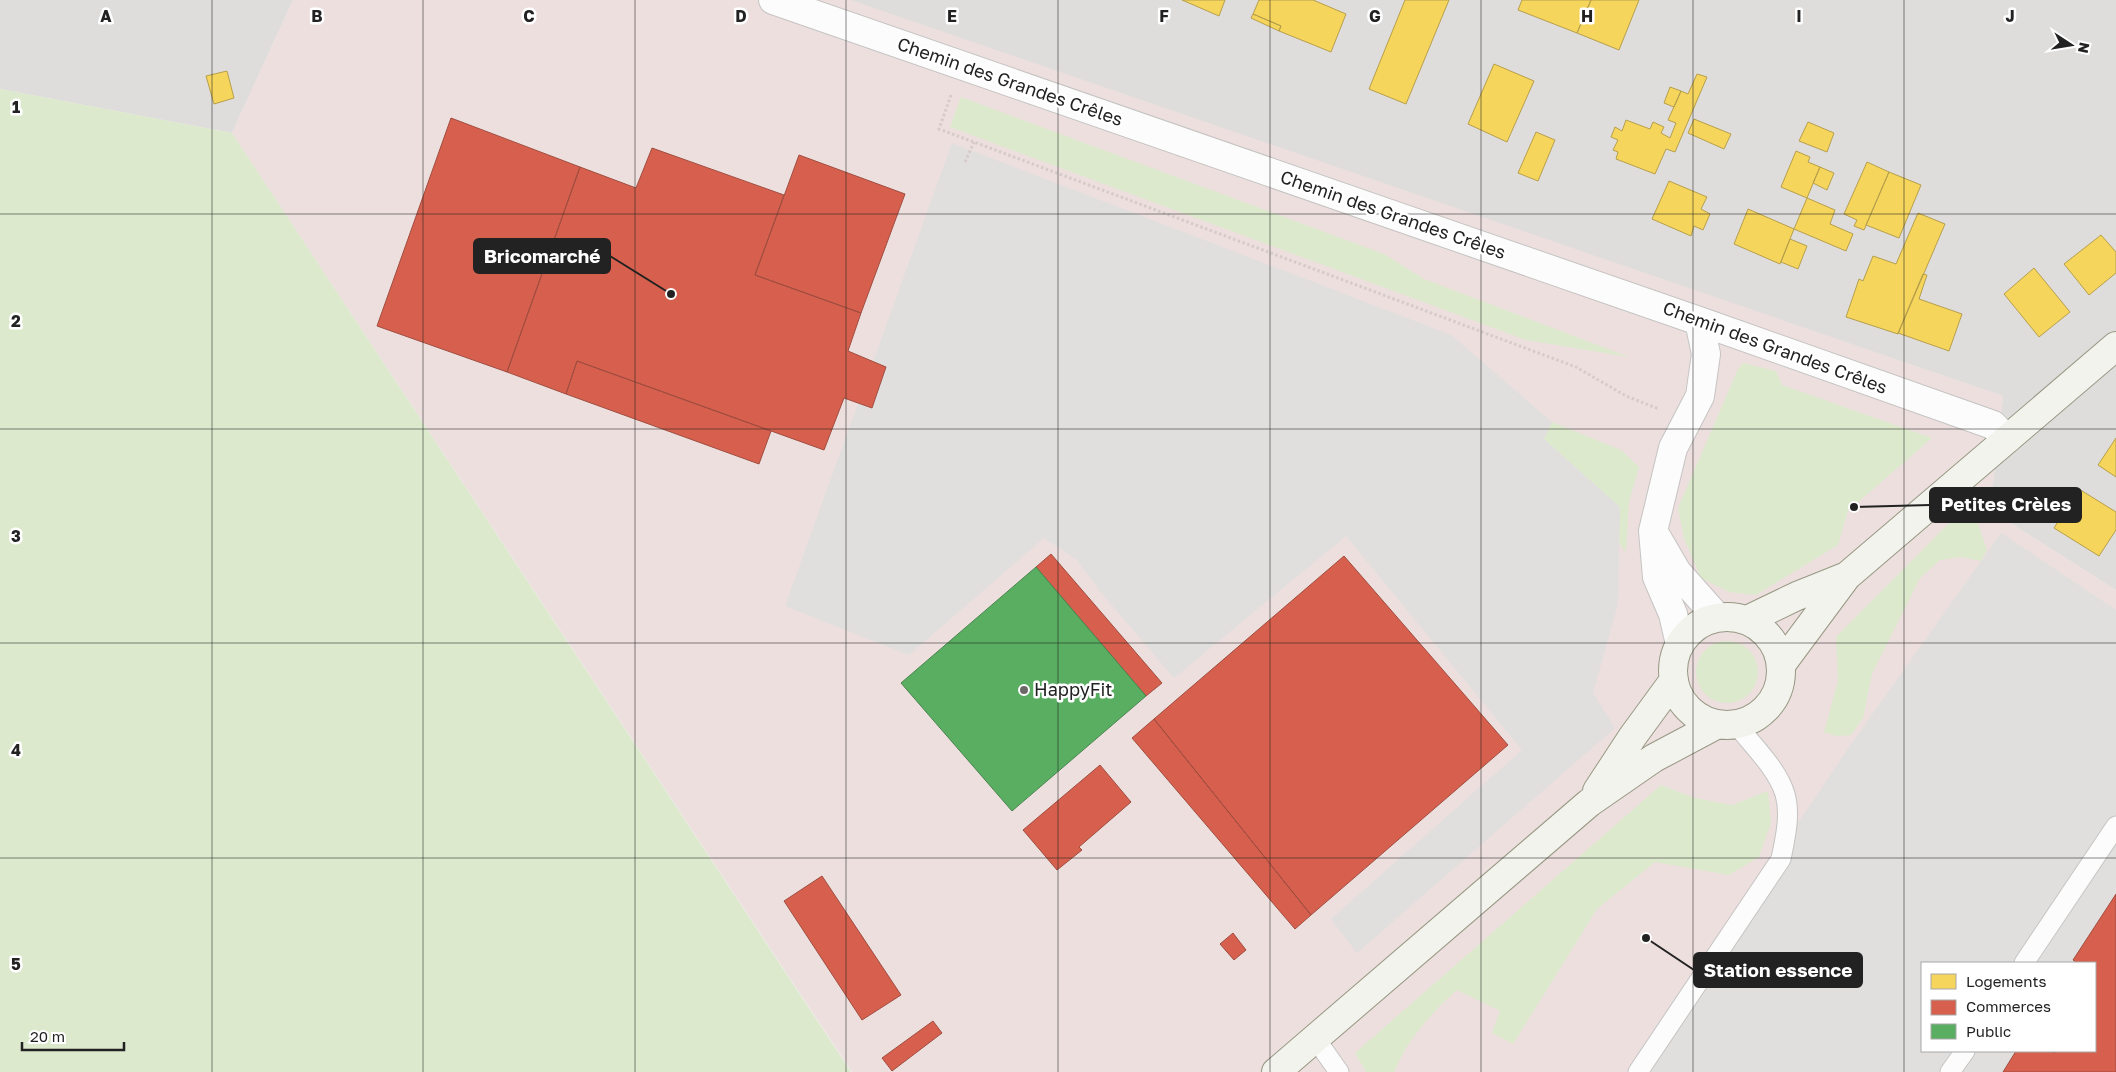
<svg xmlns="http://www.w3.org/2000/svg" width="2116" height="1072" viewBox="0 0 2116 1072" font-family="'Golos Text',sans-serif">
<rect width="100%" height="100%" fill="#efedeb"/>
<path fill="#dfdddc" d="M0 0H293L232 133 0 89Z
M843 0H2116V590L1990 510 2003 396Z"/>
<path fill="#ecdfde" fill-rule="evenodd" d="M293 0H851L2003 396 1990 510 2116 590V1072H852L232 133ZM1922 963H2095V1051H1922Z"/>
<path fill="#dde9cd" d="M0 89 232 133 851 1072H0Z
M961 97 1384 254 1424 279 1629 357 1526 340 950 127Z
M1743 363 1776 371 1782 385 1932 438 1848 511 1838 545 1756 595 1729 592 1701 578 1684 539 1678 508 1738 369Z
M1552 422 1621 450 1639 467 1629 502 1626 552 1619 543V507L1543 439Z
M1973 499 1974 512 1987 550 1981 561 1962 557 1940 560 1920 578 1872 674 1863 718 1851 735 1836 736 1824 732 1838 681 1836 637Z
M1696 672a31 31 0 1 1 62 0a31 31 0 1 1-62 0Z
M1661 785 1695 798 1732 805 1768 791 1771 823 1759 857 1729 875 1655 862 1597 909 1513 1044 1492 1033 1500 1011 1457 990C1432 1012 1407 1040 1394 1072H1366L1355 1053Z"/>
<path fill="#e0dfde" d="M952 143 1451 335 1552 422 1544 439 1620 507 1618 604 1593 693 1615 728 1357 953 1331 919 1522 750 1346 536 1174 678 1099 590 1076 559 1044 538 909 655 785 606Z
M2001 533 2116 610V898L2073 963H1922V1051H2016L2003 1072H1631L1849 747Z"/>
<path fill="#f6d55c" stroke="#b69f4b" d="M1182 0H1225L1219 16Z
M1259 0H1313L1346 14 1331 52 1279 31 1281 26 1253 14Z
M1405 0H1449L1406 104 1369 89Z
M1522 0H1591L1577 33 1518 10Z
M1591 0H1639L1619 50 1577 33Z
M1253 14 1281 26 1279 31 1251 18Z
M1494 64 1534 81 1507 142 1468 124Z
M227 71 234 98 214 104 206 76Z
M1697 74 1707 77 1675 152 1666 149 1655 174 1616 159 1618 152 1613 150 1618 140 1611 137 1615 127 1622 131 1626 120 1650 129 1653 122 1664 127 1661 133 1670 138 1676 123 1668 120 1681 91 1688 94Z
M1670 87 1681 91 1674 107 1664 103Z
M1694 119 1731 134 1724 149 1688 133Z
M1808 122 1834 133 1827 152 1799 141Z
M1536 132 1555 140 1538 181 1518 173Z
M1796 151 1810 157 1808 162 1820 167 1807 198 1781 187Z
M1867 162 1889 172 1864 230 1854 226 1857 220 1844 214Z
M1820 167 1834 173 1827 190 1813 183Z
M1889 172 1921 185 1899 238 1866 225Z
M1669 181 1707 197 1701 209 1710 214 1703 230 1694 226 1691 236 1652 219Z
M1807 198 1835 210 1830 224 1853 234 1846 251 1794 229Z
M1748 209 1794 229 1780 264 1734 244Z
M1918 213 1945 224 1898 334 1846 317 1859 279 1863 281 1873 256 1896 264Z
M2101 235 2116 252V273L2089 295 2064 264Z
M1790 239 1807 246 1798 269 1781 262Z
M2034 268 2070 312 2039 337 2004 294Z
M1923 274 1927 275 1919 299 1962 314 1949 351 1898 333Z
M2116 438V477L2098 465Z
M2079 489 2116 512V530L2099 556 2054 528Z"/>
<path fill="#d6604d" stroke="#a04d40" d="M451 118 580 167 507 372 377 326Z
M652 148 784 195 755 275 861 313 848 351 886 367 872 408 844 398 824 450 577 361 566 394 507 372 580 167 636 188Z
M799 155 905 194 861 313 755 275Z
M577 361 771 431 759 464 566 394Z
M1051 554 1162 683 1146 696 1036 567Z
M1344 556 1508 745 1311 915 1154 719Z
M1154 719 1311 915 1295 929 1132 738Z
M1100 765 1131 802 1079 847 1082 850 1057 870 1023 830Z
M822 876 901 995 862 1020 784 901Z
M2116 894V1072H2003L2016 1051H2051L2054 1053 2056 1051H2095V963H2077L2073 960Z
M1233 933 1246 950 1234 960 1220 944Z
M933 1021 942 1033 892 1071 882 1058Z"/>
<path fill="#5aae61" stroke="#49844e" d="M1036 567 1146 696 1012 811 901 683Z"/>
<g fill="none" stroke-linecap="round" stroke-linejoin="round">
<defs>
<path id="lane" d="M2024 963 2116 826
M1315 1038 1339 1072
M1638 1072 1781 859C1785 839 1791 815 1785 794 1777 768 1752 745 1736 724
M1950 1072 1965 1051"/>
<path id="street" d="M773 0 1699 321 1993 425 2007 439
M1656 536 1677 572 1717 617
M1680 644 1673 614 1657 577 1653 531 1673 448 1700 396 1706 354 1699 321"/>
<path id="secondary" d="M1673 671a54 54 0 1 1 108 0a54 54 0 1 1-108 0Z
M1747 620 1797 596 1847 576
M1781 665 1847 576 2116 346
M1597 791 1633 736 1674 680
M1276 1072 1589 803 1654 758 1718 724"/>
</defs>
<use href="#lane" stroke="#c5c4c3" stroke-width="21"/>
<use href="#street" stroke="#c5c4c3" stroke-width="30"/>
<use href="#secondary" stroke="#979884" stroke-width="30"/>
<path stroke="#d7cbca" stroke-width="3" stroke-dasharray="2.5 2.5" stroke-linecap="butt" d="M951 95 939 129 1576 367 1626 396 1659 409
M965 162 974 142"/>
<use href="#lane" stroke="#fdfcfc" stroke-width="19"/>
<use href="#street" stroke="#fdfcfc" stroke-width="28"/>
<use href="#secondary" stroke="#f3f3ed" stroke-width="28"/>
</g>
<path fill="none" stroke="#222" stroke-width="1" stroke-opacity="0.55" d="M212 0V1072M423 0V1072M635 0V1072M846 0V1072M1058 0V1072M1270 0V1072M1481 0V1072M1693 0V1072M1904 0V1072M0 214H2116M0 429H2116M0 643H2116M0 858H2116"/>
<circle fill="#6a6968" stroke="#fff" stroke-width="2" cx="1024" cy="690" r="5"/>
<g text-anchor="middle" stroke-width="5" stroke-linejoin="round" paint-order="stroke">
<g font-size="18" fill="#222" stroke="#fff">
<text transform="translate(1010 82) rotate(19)" y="6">Chemin des Grandes Crêles</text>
<text transform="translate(1393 215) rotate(19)" y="6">Chemin des Grandes Crêles</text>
<text transform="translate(1775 348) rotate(20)" y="6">Chemin des Grandes Crêles</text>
</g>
<g font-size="18" fill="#222" stroke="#fff" text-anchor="start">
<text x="1034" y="696">HappyFit</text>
</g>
</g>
<g font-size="16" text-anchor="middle" font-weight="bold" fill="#222" stroke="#fff" stroke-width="5" stroke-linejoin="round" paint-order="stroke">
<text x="106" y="22">A</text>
<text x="317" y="22">B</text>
<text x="529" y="22">C</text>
<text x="741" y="22">D</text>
<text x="952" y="22">E</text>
<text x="1164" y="22">F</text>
<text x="1375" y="22">G</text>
<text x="1587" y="22">H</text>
<text x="1799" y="22">I</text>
<text x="2010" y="22">J</text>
<text x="16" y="113">1</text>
<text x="16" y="327">2</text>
<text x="16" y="542">3</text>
<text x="16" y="756">4</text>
<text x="16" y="970">5</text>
</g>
<path fill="none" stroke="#222" stroke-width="2" d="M671 294L610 256M1854 507L1930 505M1646 938L1694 970"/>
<g fill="#222" stroke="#fff" stroke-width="2">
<circle cx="671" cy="294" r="5"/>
<circle cx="1854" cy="507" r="5"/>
<circle cx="1646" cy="938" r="5"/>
</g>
<g fill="#222" stroke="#222" stroke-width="2">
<rect x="474" y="239" width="136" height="34" rx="5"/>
<rect x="1930" y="488" width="151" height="34" rx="5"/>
<rect x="1694" y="953" width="168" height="34" rx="5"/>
</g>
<g font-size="19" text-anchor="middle" font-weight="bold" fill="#fff">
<text x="542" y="263">Bricomarché</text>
<text x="2006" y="511">Petites Crèles</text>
<text x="1778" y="977">Station essence</text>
</g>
<rect x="1921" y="962" width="175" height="90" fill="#ffffff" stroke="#a7a7a7"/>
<rect x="1931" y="974" width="25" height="15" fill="#f6d55c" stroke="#a7a7a7"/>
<text x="1966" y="987" font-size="15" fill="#222222">Logements</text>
<rect x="1931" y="1000" width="25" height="15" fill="#d6604d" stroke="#a7a7a7"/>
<text x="1966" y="1012" font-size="15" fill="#222222">Commerces</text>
<rect x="1931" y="1024" width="25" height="15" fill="#5aae61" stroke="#a7a7a7"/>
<text x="1966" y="1037" font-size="15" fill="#222222">Public</text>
<g transform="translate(2071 45) rotate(102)" stroke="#ffffff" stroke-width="4" paint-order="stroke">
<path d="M0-4L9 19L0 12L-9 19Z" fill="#222222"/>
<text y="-8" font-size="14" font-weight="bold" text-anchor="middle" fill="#222222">N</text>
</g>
<path d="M22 1042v8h102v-8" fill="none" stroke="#222222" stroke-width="2.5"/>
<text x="30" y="1042" font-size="15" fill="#222222" stroke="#ffffff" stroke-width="4" paint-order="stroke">20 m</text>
</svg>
